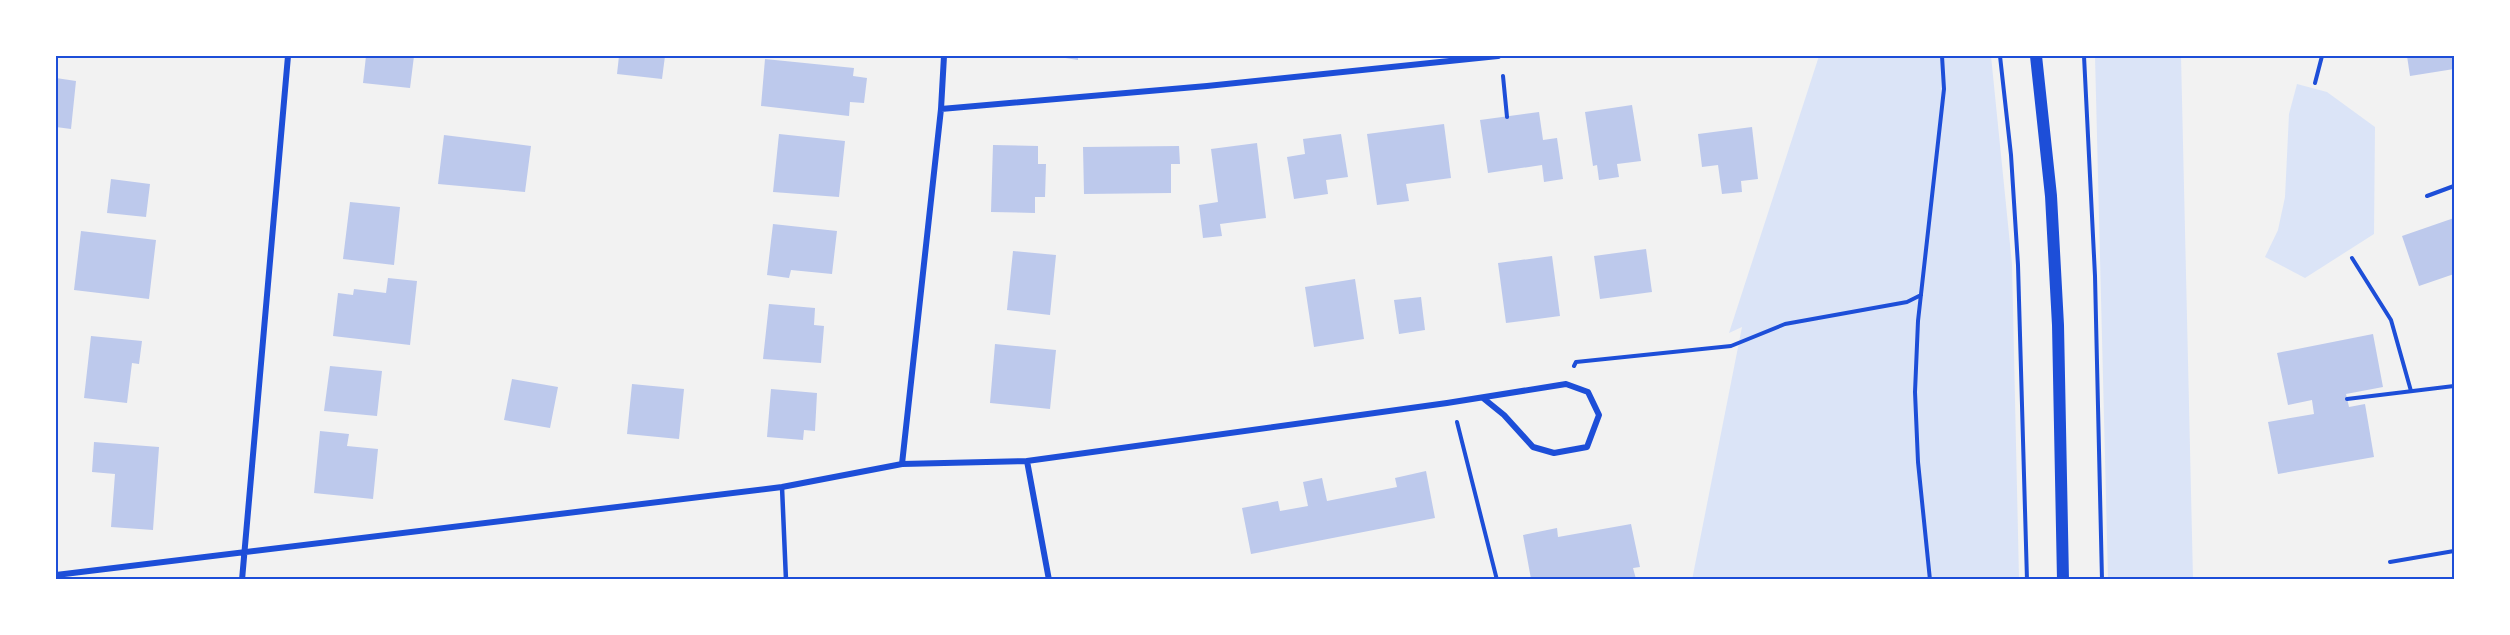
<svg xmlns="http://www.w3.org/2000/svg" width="2510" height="635" viewBox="0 0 2510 635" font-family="Commissioner,sans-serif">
<rect width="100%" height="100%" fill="#f2f2f2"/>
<path fill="#dbe4f7" d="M1819 56H1991L2012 264 2019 579 1692 580 1742 327 1729 333Z
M2095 56H2181L2193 579H2108Z
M2297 84 2327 92 2375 127 2374 234 2305 278 2265 257 2278 230 2285 197 2289 114Z"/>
<path fill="#bdc9ec" d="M366 56H414L410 88 363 83Z
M619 56H665L662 79 617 74Z
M1053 56H1078V60Z
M2407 56H2454V69L2410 76Z
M765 59 854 68 853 76 867 78 864 103 850 102 849 116 761 106Z
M56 78 76 81 71 129 56 127Z
M1632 105 1641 161 1617 164 1619 177 1599 180 1597 165 1593 166 1585 112Z
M1539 112 1543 140 1557 138 1563 179 1544 182 1542 165 1488 173 1480 120Z
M1444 124 1451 178 1406 184 1409 201 1377 205 1367 134Z
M1752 127 1758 179 1741 181 1742 192 1722 194 1718 165 1702 167 1698 134Z
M779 134 845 141 839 197 773 192Z
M1341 134 1348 177 1326 180 1328 194 1294 199 1287 157 1305 154 1303 139Z
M444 135 531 146 525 192 438 184Z
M1257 143 1266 218 1220 224 1222 236 1203 238 1199 205 1218 202 1211 149Z
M993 145 1038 146V164H1046L1045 197H1035V213L991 212Z
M1179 146 1180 164H1171V193L1084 194 1083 147Z
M111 179 150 184 146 217 107 213Z
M350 202 400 207 394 265 343 259Z
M2454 218V274L2419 286 2402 236Z
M773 224 837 231 832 274 791 270 789 278 767 275Z
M81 231 156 240 149 299 74 290Z
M1646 249 1652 292 1600 299 1594 256Z
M1013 251 1056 255 1050 315 1007 310Z
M1552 256 1560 316 1506 323 1498 263Z
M388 278 417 281 410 345 333 336 338 293 353 295 354 289 386 293Z
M1355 279 1364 339 1314 347 1305 287Z
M1421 297 1425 330 1399 334 1394 300Z
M769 304 815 308 814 325 824 326 821 363 763 359Z
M2373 334 2383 387 2346 394 2349 407 2365 404 2374 457 2278 474 2268 422 2314 414 2312 400 2288 405 2277 353Z
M91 336 142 341 139 364 132 363 127 403 84 398Z
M995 344 1056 350 1050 409 990 403Z
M330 366 382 371 377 416 324 411Z
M512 379 558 387 550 428 504 420Z
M632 384 684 389 679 439 627 434Z
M771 389 817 393 815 431 804 430 803 440 767 437Z
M320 431 349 434 347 446 378 449 373 499 314 493Z
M94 442 159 447 153 530 111 527 115 474 92 472Z
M1426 471 1435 518 1251 554 1242 508 1278 501 1280 511 1308 506 1303 482 1322 478 1327 501 1397 487 1395 478Z
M1631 524 1640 567 1633 568 1636 579H1531L1523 535 1557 528 1558 537Z"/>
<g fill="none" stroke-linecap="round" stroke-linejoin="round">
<path stroke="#1d4ed8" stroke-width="4" d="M2000 56 2011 155 2018 265 2027 580
M2084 56 2095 276 2102 580
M1503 76 1507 117
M2315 83 2322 56
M2427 196 2454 186
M2352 258 2391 320 2411 391
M1574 366 1576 362 1731 346 1785 324 1907 302 1921 295
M2347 399 2454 386
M1457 422 1497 580
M2390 562 2454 551
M1930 580 1918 462 1915 392 1918 321 1944 89 1942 56"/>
<path stroke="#1d4ed8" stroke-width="4.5" d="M782 487 786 580"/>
<path stroke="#1d4ed8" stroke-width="6" d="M941 109 1207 86 1498 56
M1027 461 1049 580
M902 464 941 109 944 56
M56 575 782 487 902 464 1027 461 1447 403 1566 384 1588 392 1599 415 1587 447 1554 453 1533 447 1504 415 1483 398
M242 580 288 56"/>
<path stroke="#1d4ed8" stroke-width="12" d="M2036 56 2051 196 2058 325 2063 580"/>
</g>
<rect width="2510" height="635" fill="none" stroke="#ffffff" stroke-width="114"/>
<rect x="57" y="57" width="2396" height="521" fill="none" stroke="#1d4ed8" stroke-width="2"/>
</svg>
